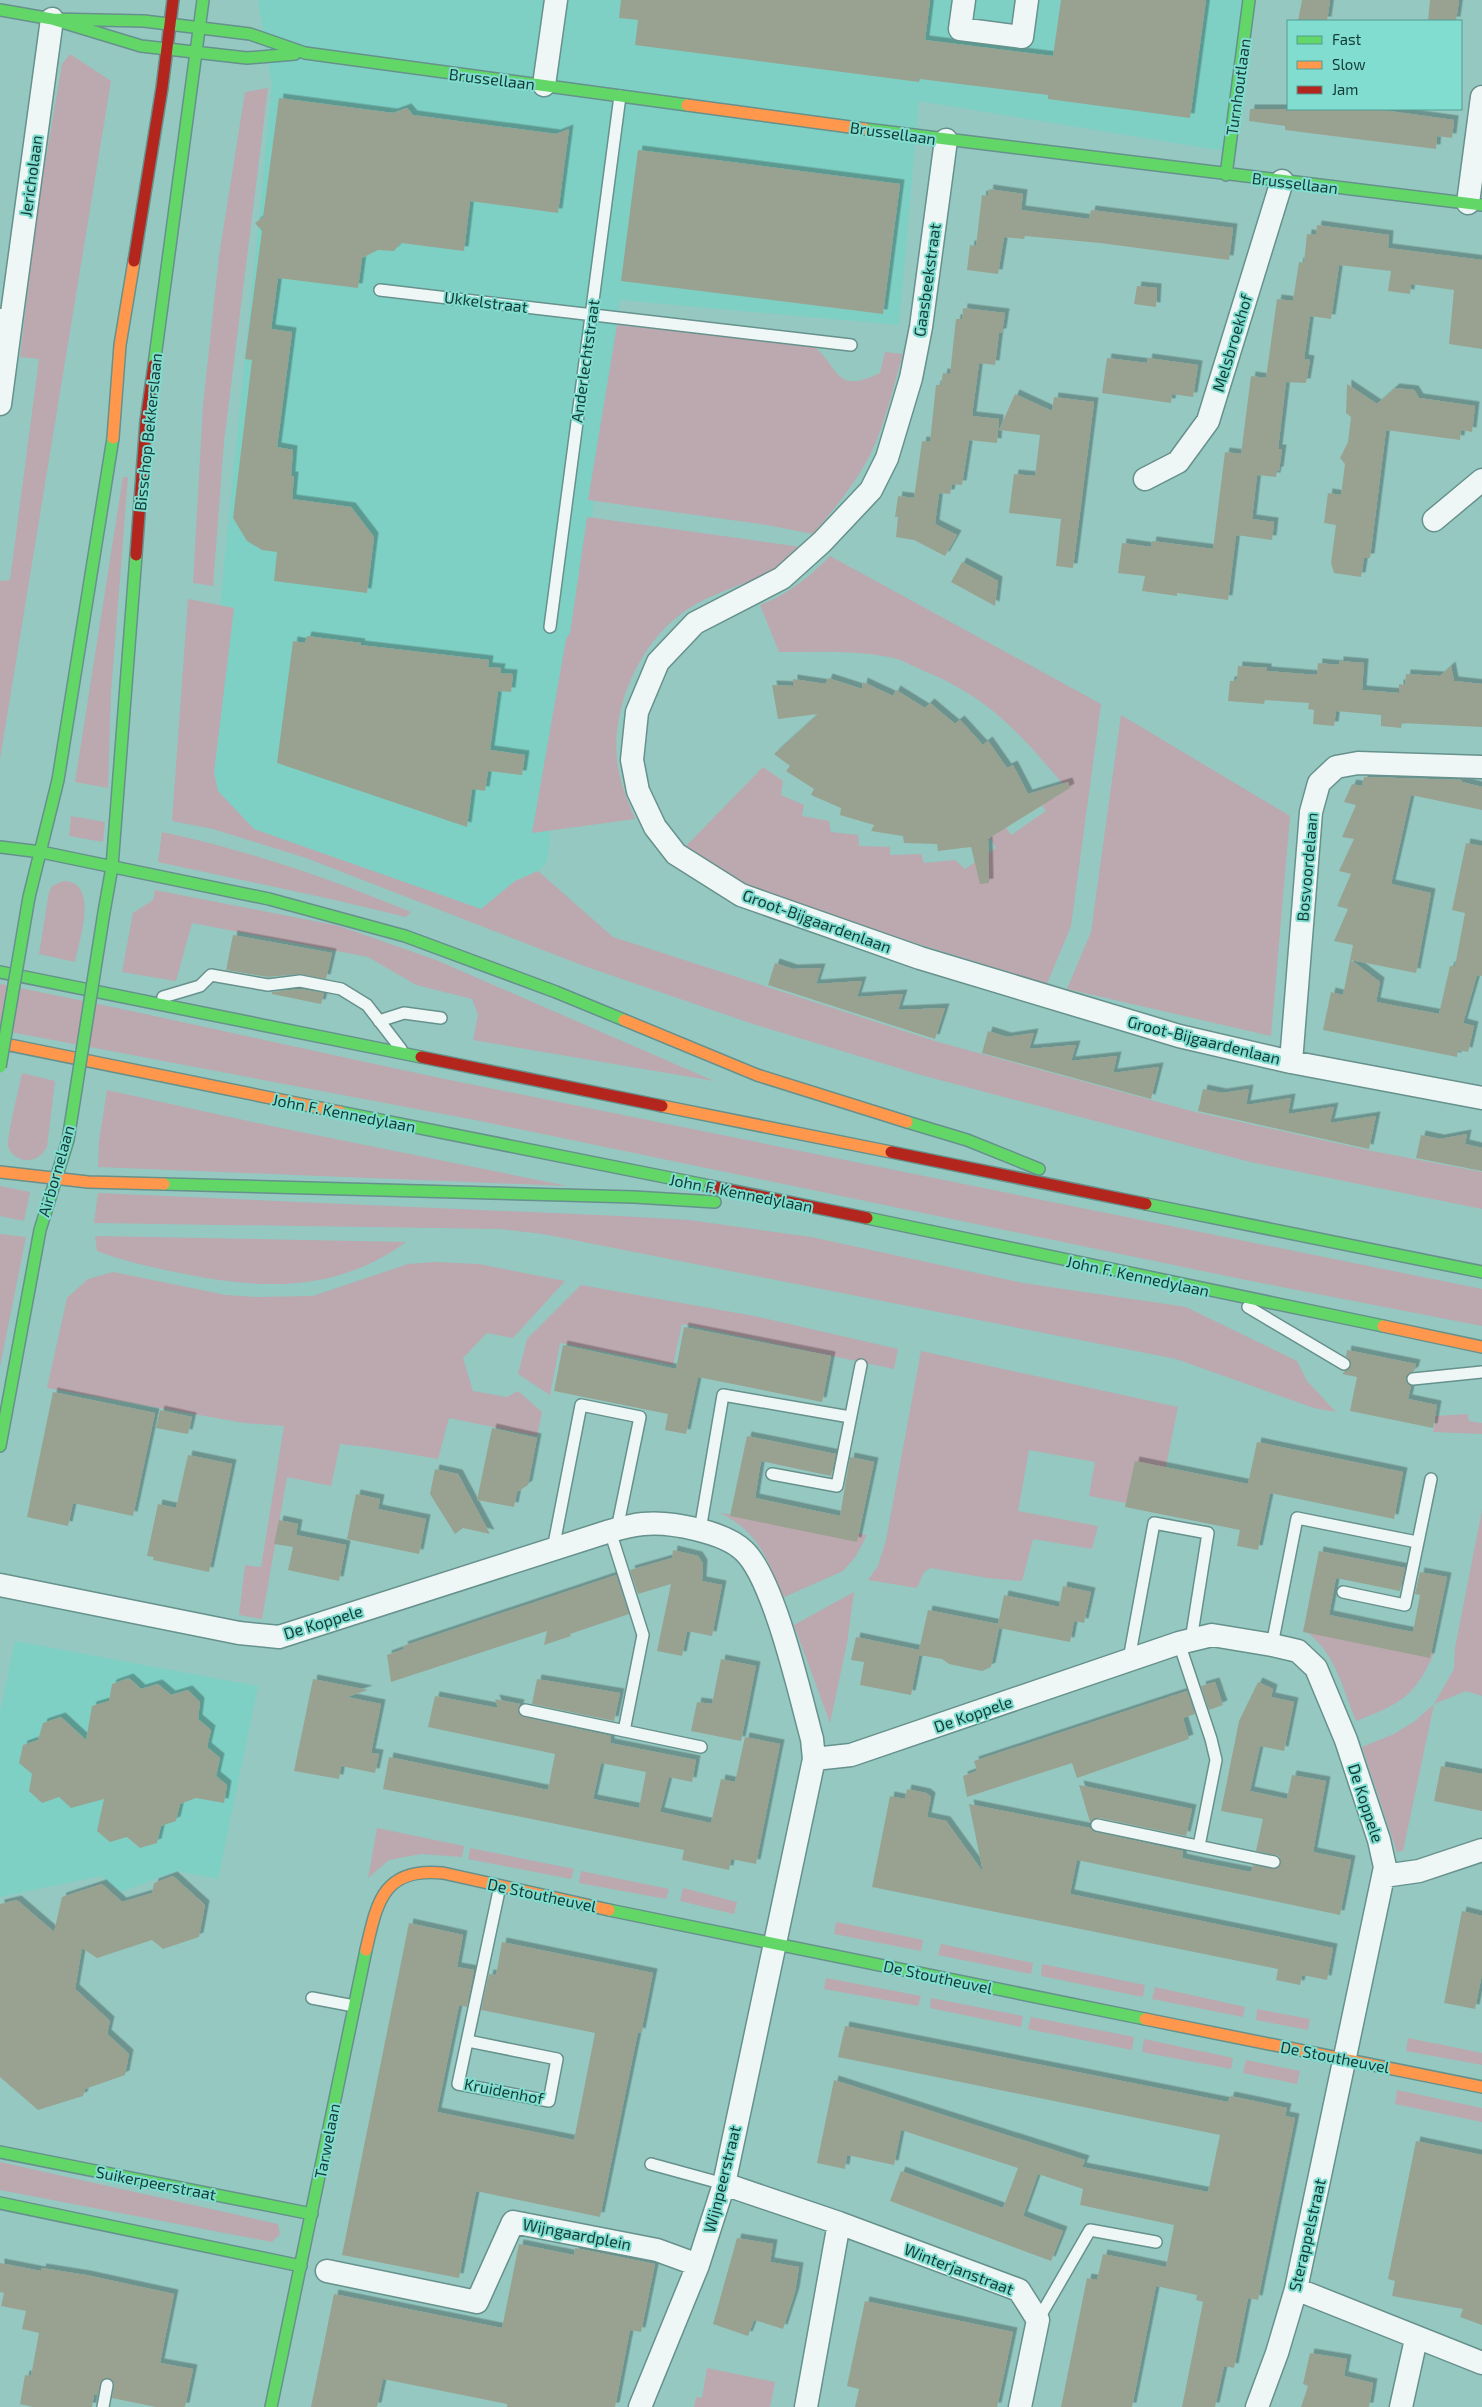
<svg xmlns="http://www.w3.org/2000/svg" width="1482" height="2407" viewBox="0 0 1482 2407" font-family="'Exo 2',sans-serif">
<defs>
<filter id="shadow"><feDropShadow dx="4.5" dy="-4.5" stdDeviation="0" flood-color="#0004"/></filter>
</defs>
<rect width="100%" height="100%" fill="#95c8c1"/>
<path fill="#7ed0c5" d="M258 0H1253L1236 153 919 101 899 325 620 300 547 862 491 915 234 825 203 776 272 86Z
M15 1641 258 1686 218 1879 176 1871 121 1892 100 1876 0 1897V1713Z"/>
<path fill="#bca8af" d="M70 54 111 81 0 759V581L10 580 39 359 20 357 37 211 62 64Z
M268 88 224 442 213 586 193 583 203 405 219 256 245 92Z
M617 325 812 345C840 366 833 396 880 373L885 352 903 354C893 387 886 422 871 453 856 483 834 509 813 534L767 525 588 500Z
M123 477H128L111 693 108 788 75 782Z
M587 517 801 547C787 558 773 571 757 578 734 588 709 595 688 609 641 639 611 706 617 761 620 782 627 800 635 819L532 833 566 639 570 633Z
M830 556 1101 704 1071 926 1047 984 915 943 719 876 685 847 763 767 783 781 781 795 804 805 802 816 829 821 831 832 858 835 859 846 890 847V855L921 854 924 863 955 860 965 869 996 848 985 830 1000 819 1011 835 1046 811 1039 801 1063 784C1018 732 990 698 924 671 913 666 901 659 889 657 853 650 815 652 779 652L760 605C787 595 811 576 830 556Z
M188 599 234 608 214 773 218 791 254 829 481 909 515 881 538 871 613 937 938 1042 1195 1112 1372 1151 1482 1172V1209L1250 1162 921 1075 753 1024 584 966 306 858 213 829 172 821Z
M1121 715 1290 816 1271 1036 1067 989 1091 932Z
M71 816 105 822 103 842 69 836Z
M162 832C248 850 330 879 411 912L406 917 335 900 158 862Z
M63 881C100 881 79 940 75 962L39 954 49 892 52 886Z
M155 890 339 926 436 960 714 1081 473 1040 478 1015 472 999 416 985 368 957 192 923 176 981 122 972 133 913 153 900Z
M0 984C147 1013 293 1047 440 1078L1482 1289V1326L1246 1280 475 1120 0 1030Z
M22 1073 55 1081 47 1147C42 1155 36 1161 25 1160 18 1159 10 1154 8 1146 6 1142 20 1083 22 1073Z
M107 1090 271 1126 568 1186 98 1167 99 1141Z
M0 1186 30 1192 24 1221 0 1216Z
M98 1193 619 1216 689 1220 811 1237 1023 1283 1186 1307 1297 1361 1307 1381 1336 1412 1314 1408 1176 1359 543 1234 500 1229 94 1223Z
M0 1234 26 1237 0 1367Z
M95 1236 406 1242C337 1292 265 1290 185 1274 155 1268 126 1262 97 1251Z
M436 1262 479 1264 565 1281 513 1338 487 1333 463 1358 473 1391 507 1397 518 1391 542 1412 537 1436 449 1418 438 1459 375 1448 340 1444 331 1486 287 1477 262 1619 239 1615 245 1565 261 1567 284 1426 244 1423 47 1388 67 1298 88 1279 113 1272 226 1295 255 1297 313 1296 408 1264Z
M581 1285 754 1316 898 1349 894 1369 682 1324 673 1365 560 1343 550 1395 518 1374 527 1339Z
M921 1351 1178 1407 1165 1471 1131 1504 1089 1496 1095 1462 1029 1450 1018 1511 1098 1526 1092 1549 1033 1539 1022 1581 987 1578 931 1568 924 1572 917 1588 868 1580 878 1566 886 1540Z
M1468 1414 1469 1421 1482 1423V1434L1433 1432 1436 1416Z
M1482 1510V1696L1466 1691 1434 1704 1403 1851 1397 1852 1362 1747 1394 1734 1415 1721 1434 1704 1454 1669 1455 1648Z
M720 1513 867 1535 856 1556 843 1571 782 1598C769 1560 758 1531 720 1513Z
M854 1592 847 1643 830 1723 794 1625Z
M1302 1628 1434 1653C1415 1697 1400 1704 1356 1721 1341 1685 1336 1652 1302 1628Z
M377 1828 464 1846 462 1857 421 1854 389 1860 368 1878Z
M470 1848 574 1869 571 1879 468 1859Z
M581 1871 669 1889 666 1899 579 1883Z
M683 1888 737 1902 734 1914 680 1901Z
M836 1922 923 1940 921 1951 834 1934Z
M941 1944 1033 1963 1031 1974 938 1955Z
M1042 1964 1145 1985 1143 1997 1041 1976Z
M826 1978 921 1996 918 2006 824 1989Z
M1155 1987 1245 2007 1243 2017 1152 1999Z
M931 1998 1023 2016 1021 2027 930 2008Z
M1257 2009 1310 2019 1308 2030 1256 2020Z
M1031 2017 1134 2037 1132 2050 1028 2029Z
M1408 2038 1482 2053V2065L1406 2051Z
M1144 2039 1233 2058 1231 2069 1142 2052Z
M1246 2060 1300 2071 1297 2084 1243 2073Z
M1397 2090 1482 2108V2122L1395 2104Z
M0 2162 278 2224 280 2234 272 2242 0 2190Z
M707 2368 775 2382 770 2407H694L696 2397 702 2398Z"/>
<path fill="#99a291" fill-rule="evenodd" filter="url(#shadow)" d="M621 0H930L925 40 1053 56 1061 0H1206L1190 118 1048 99V95L920 79 919 82 635 45 638 20 619 18Z
M1302 0H1330L1327 21H1298Z
M1430 0H1459L1456 21H1428Z
M279 98 393 113 407 108 413 115 556 134 569 129 558 213 470 201 464 251 401 243 394 251 378 250 362 258 358 288 278 278 271 329 292 332 277 447 293 450 291 476H294L292 499 351 507 374 537 367 593 274 581 277 552 262 550 247 541 233 518 252 360 245 359 262 231 255 223 263 217Z
M1250 109H1375L1454 120 1452 138 1437 136 1436 149 1285 130V126L1249 121Z
M638 150 900 184 883 314 621 281Z
M989 189 1023 194 1021 210 1089 219 1091 210 1233 228 1229 260 1100 243 1025 236 1024 239 1004 237 998 274 967 270 970 245 976 246 982 195 988 196Z
M1317 225 1389 235 1388 248 1482 260V349L1449 344 1454 290 1411 284 1410 294 1388 291 1391 271 1339 265 1331 319 1310 316 1304 359 1310 360 1306 383 1286 382 1278 449H1282L1279 471H1277L1276 477 1257 475 1252 519 1274 522 1272 540 1236 535 1228 600 1177 593V596L1142 591 1145 576 1118 573 1122 543 1151 547 1152 541 1213 549 1225 452 1241 454 1251 376 1266 378 1277 299 1293 301 1299 262 1304 263 1307 234 1316 235Z
M1137 286 1157 288 1156 307 1134 304Z
M963 308 1005 313 1002 333H999L995 365 979 363 972 416 999 419 997 443 969 440 962 485 952 484 950 494 939 493 935 524 957 535 945 556 914 540 896 537 898 517H895L898 496 914 498 922 441 930 442 936 385H941L943 373 950 374 956 319H962Z
M1107 358 1147 363 1148 358 1198 365 1193 397 1172 394 1171 403 1102 393Z
M1347 384 1377 404 1395 388 1414 390 1419 398 1475 406 1472 432 1461 430 1460 440 1386 430 1370 558H1364L1361 577 1334 573 1331 563 1336 525 1324 523 1328 493 1341 495 1345 464 1340 458 1348 442 1351 417 1346 413Z
M1015 394 1052 411 1054 397 1094 402 1073 568 1056 566 1061 519 1009 513 1014 474 1035 476 1040 435 999 430Z
M962 562 998 581 995 606 951 582Z
M307 636 361 643 360 645 489 660 488 667 501 668 500 673 513 674 511 692 498 691 490 750 525 755 522 775 488 771 485 791 472 789 467 827 277 763 293 641 305 643Z
M1339 661 1364 663 1362 690 1399 693V684L1405 685 1406 674 1440 676 1451 666 1454 681 1482 684V727L1402 723 1401 728 1381 726V715L1336 711 1334 726 1313 724 1314 710 1308 709 1309 703 1265 700 1264 704 1228 701 1230 681H1235L1237 678 1238 666 1267 668V671L1317 675 1318 663 1339 665Z
M828 678 862 689 863 682 893 696 896 690 925 708 930 703 955 724 960 720 983 745 988 741 1007 768 1013 765 1028 794 1068 782 1070 788 988 839 989 883 980 884 971 847 938 851 937 844 904 843 903 836 871 831 874 825 840 815 841 808 811 795 814 789 786 771 790 766 774 754 818 714 778 719 772 685 793 686V679L826 684Z
M1364 777 1462 780V782L1482 787V810L1411 795 1391 884 1431 893 1416 973 1351 960 1380 982 1376 1002 1439 1014 1450 966H1455L1465 913 1452 910 1466 843 1482 846V976L1477 975 1463 1023 1474 1026 1468 1052 1458 1050 1457 1057 1323 1030 1331 992 1343 995 1353 945 1334 941 1348 909 1337 906 1351 874 1339 871 1354 839 1342 837 1356 805 1344 802 1352 784 1362 786Z
M233 935 332 953 326 979 299 974 268 977 226 970Z
M775 963 793 969 821 968 816 984 862 981 857 997 903 994 898 1010 945 1008 935 1039 768 985Z
M300 989 324 993 321 1004 272 994V992Z
M988 1031 1007 1037 1034 1033 1029 1049 1076 1045 1071 1061 1117 1056 1113 1073 1159 1067 1151 1099 982 1053Z
M1203 1089 1222 1093 1249 1089 1246 1105 1291 1098 1288 1114 1334 1107 1330 1123 1376 1116 1369 1149 1198 1111Z
M1467 1134 1465 1144 1482 1148V1171L1416 1158 1421 1135 1440 1139Z
M684 1327 831 1356 822 1402 698 1377 686 1434 665 1430 668 1414 554 1391 563 1345 676 1369Z
M1347 1350 1416 1364 1414 1371 1406 1376 1407 1383 1411 1386 1408 1399 1437 1405 1433 1428 1350 1411 1357 1377 1342 1374 1351 1365 1346 1356Z
M53 1392 155 1413 133 1516 73 1503 68 1526 27 1517Z
M160 1410 192 1417 188 1434 156 1428Z
M492 1428 537 1438 528 1485 517 1492 514 1507 477 1500Z
M747 1436 836 1454 831 1476 761 1461 755 1498 840 1516 850 1457 874 1462 857 1542 730 1516Z
M1257 1442 1403 1472 1394 1519 1270 1493 1258 1550 1237 1546 1240 1530 1125 1507 1135 1461 1248 1484Z
M188 1455 232 1464 209 1572 153 1560 154 1557 147 1556 158 1504 176 1508Z
M435 1469 458 1474 490 1534 463 1528 455 1534 430 1494Z
M356 1494 380 1499 378 1509 426 1519 419 1554 347 1539Z
M279 1520 298 1524 296 1535 346 1545 339 1581 288 1570 293 1547 274 1544Z
M673 1550 698 1556 703 1564 702 1581 722 1585 712 1636 687 1631 682 1656 657 1651 671 1584 638 1594 630 1570 672 1558Z
M1319 1551 1405 1568 1400 1591 1336 1578 1329 1615 1392 1628 1413 1632 1420 1595 1415 1594 1420 1572 1447 1577 1430 1658 1303 1632Z
M616 1575 629 1614 570 1634 571 1636 544 1645 547 1631 391 1682 387 1655 404 1649 403 1646Z
M1063 1586 1091 1592 1084 1623 1074 1621 1070 1642 999 1628 991 1667 982 1671 949 1664 942 1659 919 1655 911 1695 860 1685 864 1662 851 1660 856 1637 919 1650 928 1610 998 1624 1004 1595 1059 1607Z
M721 1659 756 1666 741 1741 691 1731 697 1702 712 1704Z
M129 1678 141 1689 158 1684 171 1695 188 1690 200 1702 198 1719 211 1730 207 1747 220 1758 216 1776 227 1785 224 1803 196 1798 180 1804 176 1821 161 1826 157 1843 140 1848 127 1837 110 1842 97 1831 104 1799 71 1808 59 1797 42 1803 29 1791 32 1774 19 1763 23 1745 38 1740 43 1723 61 1717 86 1740 92 1706 109 1701 112 1684Z
M313 1679 368 1690 347 1697 381 1704 371 1753 379 1754 375 1773 341 1766 339 1779 294 1771Z
M537 1679 620 1693 614 1721 532 1704Z
M1215 1682 1223 1705 1209 1710 1201 1686Z
M1258 1682 1273 1689 1271 1697 1294 1702 1284 1751 1260 1746 1250 1791 1287 1799 1292 1775 1326 1781 1313 1852 1351 1860 1340 1915 1077 1860 1070 1894 1333 1948 1327 1980 1302 1975 1300 1985 1276 1980 1278 1969 872 1887 890 1796 905 1799 907 1789 926 1793 931 1797 927 1817 946 1821 983 1872 969 1804 1090 1828 1095 1832 1183 1851 1182 1858 1200 1862 1251 1872 1253 1865 1277 1869 1281 1863 1279 1856 1256 1851 1263 1819 1221 1811 1239 1721Z
M1187 1691 1195 1714 1183 1718 1189 1739 1077 1778 1072 1763 967 1797 963 1776 977 1771 974 1761Z
M435 1696 498 1708 495 1699 520 1704 518 1712 523 1717 611 1736 610 1743 696 1760 692 1782 669 1777 660 1812 711 1823 721 1779 735 1782 745 1737 780 1744 756 1864 731 1859 729 1870 682 1860 684 1850 383 1789 389 1757 548 1790 555 1754 428 1727ZM601 1763 646 1772 639 1808 593 1799Z
M1441 1766 1482 1774V1811L1434 1801Z
M1079 1785 1192 1809 1186 1836 1099 1818 1090 1822Z
M173 1876 205 1905 199 1937 163 1949 152 1940 97 1958 82 1948 75 1989 110 2021 107 2034 129 2054 125 2075 85 2089 83 2096 38 2110 0 2077V1904L17 1900 54 1932 62 1897 102 1884 122 1902 152 1893 154 1883Z
M1462 1911 1482 1916V1974L1475 2009 1444 2003Z
M409 1923 463 1935 457 1967 474 1970 467 2007 459 2005 437 2112 574 2140 595 2033 481 2010 489 1974 496 1975 502 1942 653 1973 641 2033 638 2032 600 2217 476 2191 459 2278 342 2255Z
M845 2026 1228 2102 1230 2096 1287 2108 1285 2116 1295 2118 1258 2300 1248 2298 1234 2368 1224 2366 1215 2407H1182L1203 2302 1196 2300 1197 2295 1156 2286 1132 2407H1061L1087 2278 1097 2280 1103 2254 1166 2267 1174 2225 1080 2205 1083 2189 1038 2174 1023 2216 1063 2231 1051 2261 890 2201 901 2171 1003 2208 1018 2168 901 2130 894 2165 847 2155 845 2169 817 2163 834 2080 1085 2160 1082 2167 1208 2192 1220 2135 838 2057Z
M1416 2141 1482 2155V2325L1460 2317 1463 2309 1392 2296 1395 2281 1388 2279Z
M737 2238 773 2244 770 2262 799 2267 795 2292 783 2329 754 2320 748 2336 713 2324Z
M519 2244 574 2255 575 2248 655 2264 641 2332 630 2330 615 2407H507V2404L383 2379 377 2407H311L334 2294 502 2328Z
M0 2263 41 2271 42 2268 86 2275 174 2294 160 2363 193 2369 185 2407H156L112 2398 114 2383 108 2378 101 2381 98 2395 94 2394 92 2407H33L20 2404 25 2375 31 2376 39 2333 22 2329 26 2311 1 2306 4 2293 0 2292Z
M865 2301 1013 2332 997 2407H855L859 2389 847 2386Z
M1310 2353 1347 2359 1344 2376 1373 2383 1369 2407H1301L1308 2386 1303 2384Z"/>
<g fill="none" stroke-linecap="round" stroke-linejoin="round">
<defs>
<path id="lane" d="M380 290 851 345
M550 627 620 96
M163 997 200 986 211 975 268 985 300 981 341 989 367 1005 401 1049
M379 1021 404 1013 441 1018
M1248 1307 1344 1364
M1413 1379 1482 1372
M772 1474 837 1486 861 1365
M700 1530 723 1395 850 1417
M610 1531 643 1635 624 1731
M553 1549 581 1405 640 1417 617 1529
M1343 1592 1405 1605 1431 1479
M1179 1643 1211 1739 1216 1760 1199 1846
M1272 1645 1297 1518 1417 1542
M1129 1659 1154 1523 1208 1533 1191 1640
M525 1710 701 1747
M1097 1825 1274 1862
M312 1998 354 2006
M468 2041 557 2059 549 2101 458 2084 500 1886
M651 2164 724 2184
M1038 2320 1090 2230 1156 2242
M103 2407 107 2385"/>
<path id="street" d="M964 0 960 29 1022 37 1027 0
M544 85 556 0
M946 140 921 327 911 378 887 458 871 490 822 542 782 578 695 623 658 662 637 712 632 760 638 791 655 827 676 854 741 895 920 958 1179 1036 1291 1062 1482 1098
M1468 203 1482 97
M0 320 11 321 52 19
M0 404 11 321
M1145 479 1178 462 1208 421 1282 181
M1434 520 1482 480
M1291 1062 1311 812 1319 783 1336 767 1358 763 1482 767
M0 1585 239 1633 279 1637 610 1531C621 1528 632 1525 643 1524 670 1521 725 1532 744 1551 774 1579 800 1695 812 1739L814 1759 724 2184 698 2265 640 2407
M814 1759 851 1755 1179 1643 1212 1635 1272 1645 1298 1651 1316 1668 1346 1740 1379 1840 1385 1867 1296 2289 1277 2353 1257 2407
M1384 1876 1419 1871 1482 1850
M724 2184 839 2223 1019 2290 1038 2320 1020 2407
M327 2271 477 2302 513 2222 657 2250 698 2265
M1296 2289 1482 2363
M806 2407 839 2223
M1401 2407 1416 2339"/>
<path id="fast" d="M0 10 52 19 141 46 247 58 295 54
M52 19 144 21 250 34 305 53 687 105
M865 129 1482 205
M1226 175 1249 0
M154 365 203 0
M0 847 41 852 269 899 405 936 556 992 624 1020
M29 897 58 780 113 438
M104 912 112 867 136 555
M0 972 421 1057
M340 1112 710 1186
M907 1122 967 1140 1039 1169
M164 1184 634 1197 715 1202
M1146 1204 1482 1272
M867 1218 1383 1326
M0 1446 40 1230 68 1140
M609 1910 1145 2019
M0 2152 312 2214
M0 2203 301 2266
M271 2407 366 1950"/>
<path id="slow" d="M687 105 865 129
M113 438 120 345 134 261
M624 1020 757 1075 907 1122
M0 1043 340 1112
M662 1106 891 1152
M0 1172 88 1182 164 1184
M1383 1326 1482 1347
M366 1950C377 1902 383 1867 443 1873L609 1910
M1145 2019 1482 2087"/>
<path id="jam" d="M134 261 162 88 173 0
M136 555 146 421 154 365
M421 1057 662 1106
M891 1152 1146 1204
M710 1186 867 1218"/>
</defs>
<use href="#lane" stroke="#66918c" stroke-width="14"/>
<use href="#street" stroke="#66918c" stroke-width="25"/>
<use href="#fast" stroke="#66918c" stroke-width="14"/>
<use href="#slow" stroke="#66918c" stroke-width="14"/>
<use href="#jam" stroke="#66918c" stroke-width="14"/>
<use href="#lane" stroke="#eff7f6" stroke-width="11"/>
<use href="#street" stroke="#eff7f6" stroke-width="22"/>
<use href="#fast" stroke="#63d668" stroke-width="11"/>
<use href="#slow" stroke="#ff974d" stroke-width="11"/>
<use href="#jam" stroke="#b3261e" stroke-width="11"/>
<defs>
<path id="fast-bridge" d="M0 1067 29 897
M68 1140 104 912"/>
</defs>
<use href="#fast-bridge" stroke="#66918c" stroke-width="14" stroke-linecap="butt"/>
<use href="#fast-bridge" stroke="#63d668" stroke-width="11"/>
</g>
<g text-anchor="middle" stroke-width="4" stroke-linejoin="round" paint-order="stroke">
<g font-size="16" fill="#133b36" stroke="#80ddd0">
<text transform="translate(492 79) rotate(7)" y="6">Brussellaan</text>
<text transform="translate(1238 87) rotate(-82)" y="6">Turnhoutlaan</text>
<text transform="translate(893 133) rotate(8)" y="6">Brussellaan</text>
<text transform="translate(31 176) rotate(-82)" y="6">Jericholaan</text>
<text transform="translate(1295 183) rotate(7)" y="6">Brussellaan</text>
<text transform="translate(927 280) rotate(-82)" y="6">Gaasbeekstraat</text>
<text transform="translate(486 302) rotate(7)" y="6">Ukkelstraat</text>
<text transform="translate(1232 343) rotate(-73)" y="6">Melsbroekhof</text>
<text transform="translate(585 361) rotate(-82)" y="6">Anderlechtstraat</text>
<text transform="translate(148 432) rotate(-84)" y="6">Bisschop Bekkerslaan</text>
<text transform="translate(1307 867) rotate(-85)" y="6">Bosvoordelaan</text>
<text transform="translate(817 921) rotate(20)" y="6">Groot-Bijgaardenlaan</text>
<text transform="translate(1204 1040) rotate(14)" y="6">Groot-Bijgaardenlaan</text>
<text transform="translate(344 1113) rotate(11)" y="6">John F. Kennedylaan</text>
<text transform="translate(56 1171) rotate(-74)" y="6">Airbornelaan</text>
<text transform="translate(741 1193) rotate(11)" y="6">John F. Kennedylaan</text>
<text transform="translate(1138 1276) rotate(12)" y="6">John F. Kennedylaan</text>
<text transform="translate(323 1622) rotate(-17)" y="6">De Koppele</text>
<text transform="translate(973 1714) rotate(-19)" y="6">De Koppele</text>
<text transform="translate(1366 1803) rotate(72)" y="6">De Koppele</text>
<text transform="translate(542 1895) rotate(12)" y="6">De Stoutheuvel</text>
<text transform="translate(938 1977) rotate(12)" y="6">De Stoutheuvel</text>
<text transform="translate(1335 2057) rotate(11)" y="6">De Stoutheuvel</text>
<text transform="translate(504 2091) rotate(11)" y="6">Kruidenhof</text>
<text transform="translate(327 2141) rotate(-79)" y="6">Tarwelaan</text>
<text transform="translate(722 2179) rotate(-76)" y="6">Wijnpeerstraat</text>
<text transform="translate(156 2183) rotate(11)" y="6">Suikerpeerstraat</text>
<text transform="translate(577 2234) rotate(11)" y="6">Wijngaardplein</text>
<text transform="translate(1307 2235) rotate(-77)" y="6">Sterappelstraat</text>
<text transform="translate(959 2269) rotate(21)" y="6">Winterjanstraat</text>
</g>
</g>
<rect x="1287" y="20" width="175" height="90" fill="#80ddd0" stroke="#549c92"/>
<rect x="1297" y="36" width="25" height="8" fill="#63d668" stroke="#549c92"/>
<text x="1332" y="45" font-size="15" fill="#133b36">Fast</text>
<rect x="1297" y="61" width="25" height="8" fill="#ff974d" stroke="#549c92"/>
<text x="1332" y="70" font-size="15" fill="#133b36">Slow</text>
<rect x="1297" y="86" width="25" height="8" fill="#b3261e" stroke="#549c92"/>
<text x="1332" y="95" font-size="15" fill="#133b36">Jam</text>
</svg>
